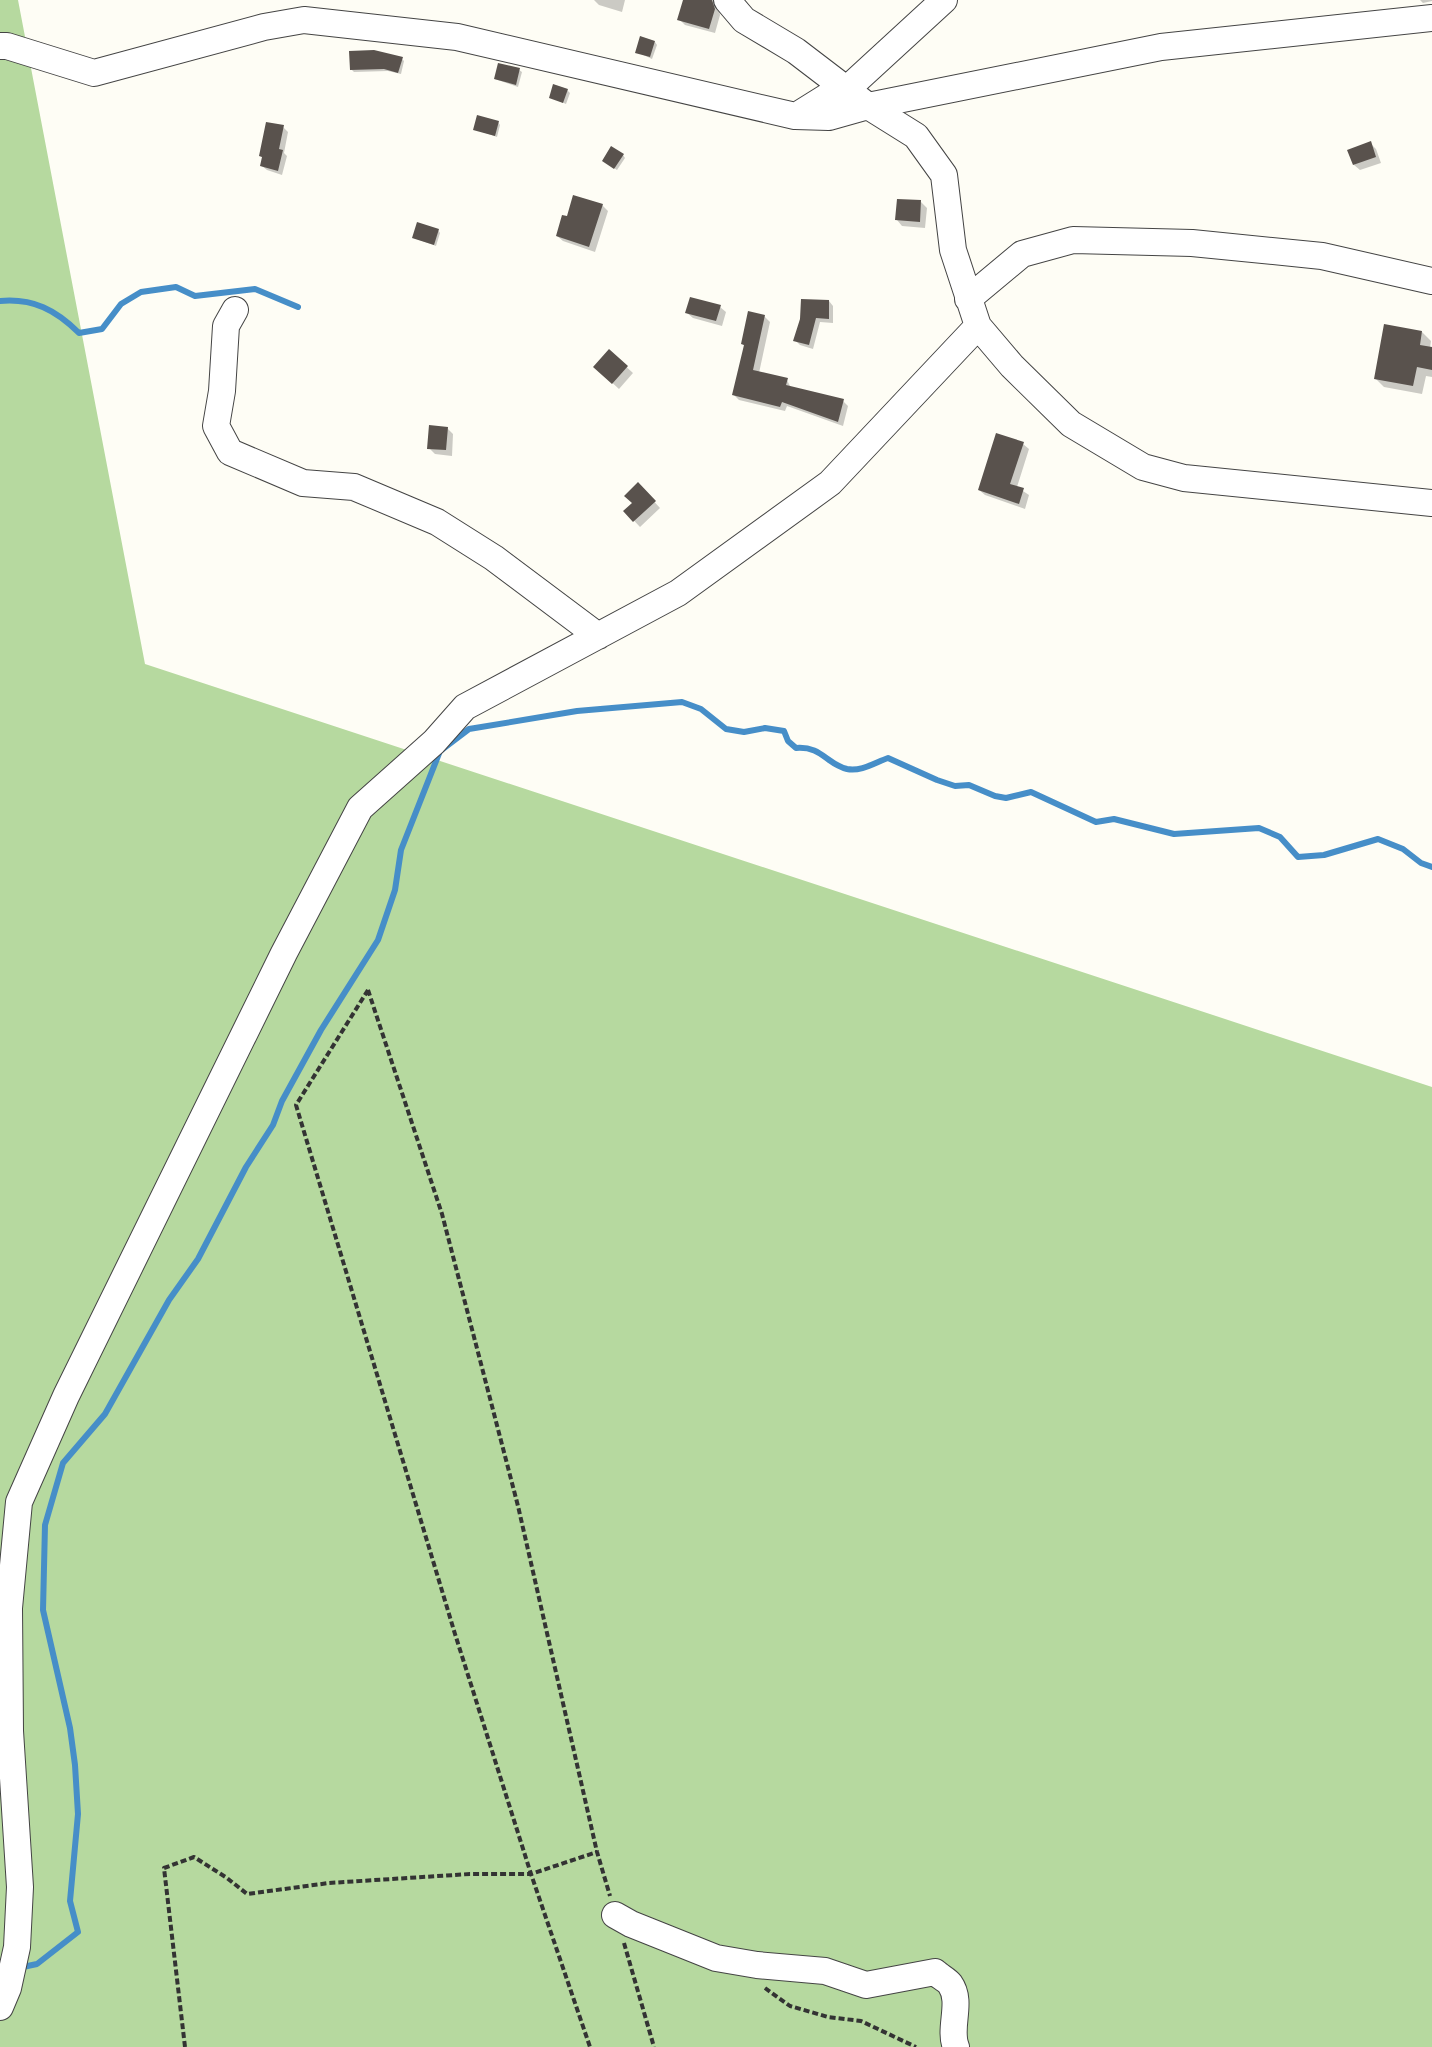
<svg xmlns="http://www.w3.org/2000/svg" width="1432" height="2047" viewBox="0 0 1432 2047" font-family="'Playfair Display',serif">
<rect width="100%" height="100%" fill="#fefdf5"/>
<path fill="#b6d99f" d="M0 0H18L145 664 1432 1087V2047H0Z"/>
<path fill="#0003" d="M594 0H625L622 12 599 5Z
M684 0H713L718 5 720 15 715 33 685 25 679 19Z
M1420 0H1432V1L1423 3Z
M655 42 657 45 652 59 637 52Z
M402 59 404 61 401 74 388 71 354 72 351 69Z
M519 70 522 72 518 87 495 79Z
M567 90 570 93 566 104 550 97Z
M498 122 500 125 497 137 474 129Z
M283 127 288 132 284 153 287 156 282 175 267 170 262 166 264 159 261 156Z
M1370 143 1376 149 1381 163 1360 170 1354 165Z
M623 155 625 158 617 170 607 163Z
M921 202 927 208 925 228 902 226 897 220Z
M602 205 608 211 595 252 563 241 557 236Z
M438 230 440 233 436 246 414 238Z
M829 301 833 306V323L820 322 813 349 800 345 795 340Z
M720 307 726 312 722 326 693 318 687 313Z
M764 316 770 322 759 373 787 380 791 388 843 401 848 406 843 426 787 406 785 411 739 400 734 395 745 347 743 344Z
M1422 332 1431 341 1430 348H1432V377L1426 376 1422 394 1384 387 1375 378Z
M609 351 633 373 619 389 595 367Z
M447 428 453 434 452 456 435 454 429 448Z
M1023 444 1029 449 1017 487 1029 495 1025 509 985 495 979 490Z
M638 484 660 508 640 527 625 511 634 503Z"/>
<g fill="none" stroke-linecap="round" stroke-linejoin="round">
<path stroke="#468ec8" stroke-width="6" d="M0 301C33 298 56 310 79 333L102 329 121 304 141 292 176 287 195 296 255 289 298 307
M18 1968 37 1964 78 1932 70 1901 78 1814 75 1765 70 1728 43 1610 45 1525 63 1463 105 1414 169 1300 198 1259 246 1167 273 1125 282 1101 321 1030 378 940 395 890 401 850 440 751 469 729 577 711 682 702 701 709 726 729 744 732 765 728 784 731 788 741 796 748C822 746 826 764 847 769 861 772 876 762 888 758L937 780 955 786 969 785 995 796 1006 798 1031 792 1096 822 1114 819 1174 834 1259 828 1280 837 1298 857 1324 855 1378 839 1403 849 1421 863 1432 867"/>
</g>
<path fill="#59524d" d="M683 0H712L715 9 709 29 677 20Z
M640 36 655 41 650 57 635 53Z
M374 50 403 57 398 73 384 69 350 70 349 51Z
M498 63 520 68 516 85 494 79Z
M553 84 568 89 563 103 549 98Z
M477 115 499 121 495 136 473 130Z
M266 122 284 125 279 149 283 150 278 171 260 166 262 157 259 156Z
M1371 141 1376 157 1353 165 1347 150Z
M611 146 624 154 614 169 602 161Z
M573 195 603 204 589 247 556 236 562 215 567 216Z
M897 199 921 200 920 222 895 220Z
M417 222 439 229 434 245 412 238Z
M690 297 721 305 716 321 685 313Z
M801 299 829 300V319L816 318 809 345 793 341 800 319Z
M748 311 765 315 753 370 788 378 786 385 844 399 838 422 782 402 780 407 732 395 744 345 741 344Z
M1384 324 1422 331 1420 345 1432 347V370L1417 367 1413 386 1374 379Z
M609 349 628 366 612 384 593 367Z
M429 425 448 427 446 450 427 449Z
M996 433 1024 442 1010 484 1024 488 1019 504 978 490Z
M638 482 656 501 633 522 623 511 632 503 624 496Z"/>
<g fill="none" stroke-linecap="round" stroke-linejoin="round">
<defs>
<path id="minor" d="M727 0 744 20 796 51 868 106 916 136 944 175 953 250 978 326 1012 366 1071 424 1143 467 1184 478 1432 503
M0 46H7L94 73 264 27 304 20 457 37 795 116 829 117 868 106 1161 47 1432 18
M796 116 828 96 846 90 944 0
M968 299 1022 254 1073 240 1192 243 1322 256 1432 281
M235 310 226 326 222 391 216 426 230 452 303 483 354 487 437 522 494 558 598 636
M615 1915 631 1924 716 1958 757 1965 825 1971 866 1985 935 1972C939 1976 947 1980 950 1984 963 2002 948 2028 956 2047
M0 2007 8 1988 17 1947 20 1887 10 1731 9 1608 19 1502 66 1396 284 953 360 808 434 742 465 707 678 593 830 483 978 326"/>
</defs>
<use href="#minor" stroke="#444" stroke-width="28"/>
<path stroke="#333" stroke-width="4" stroke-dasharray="6 3" stroke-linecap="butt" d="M368 990 296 1105 455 1634 531 1874 590 2047
M368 990 442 1214 518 1506 597 1852 610 1896
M624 1943 654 2047
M765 1988 790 2006 828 2017 861 2021 916 2047
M185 2047 164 1868 194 1857 227 1878 247 1894 329 1883 470 1874H531L597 1852"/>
<use href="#minor" stroke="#fff" stroke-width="26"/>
</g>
</svg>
